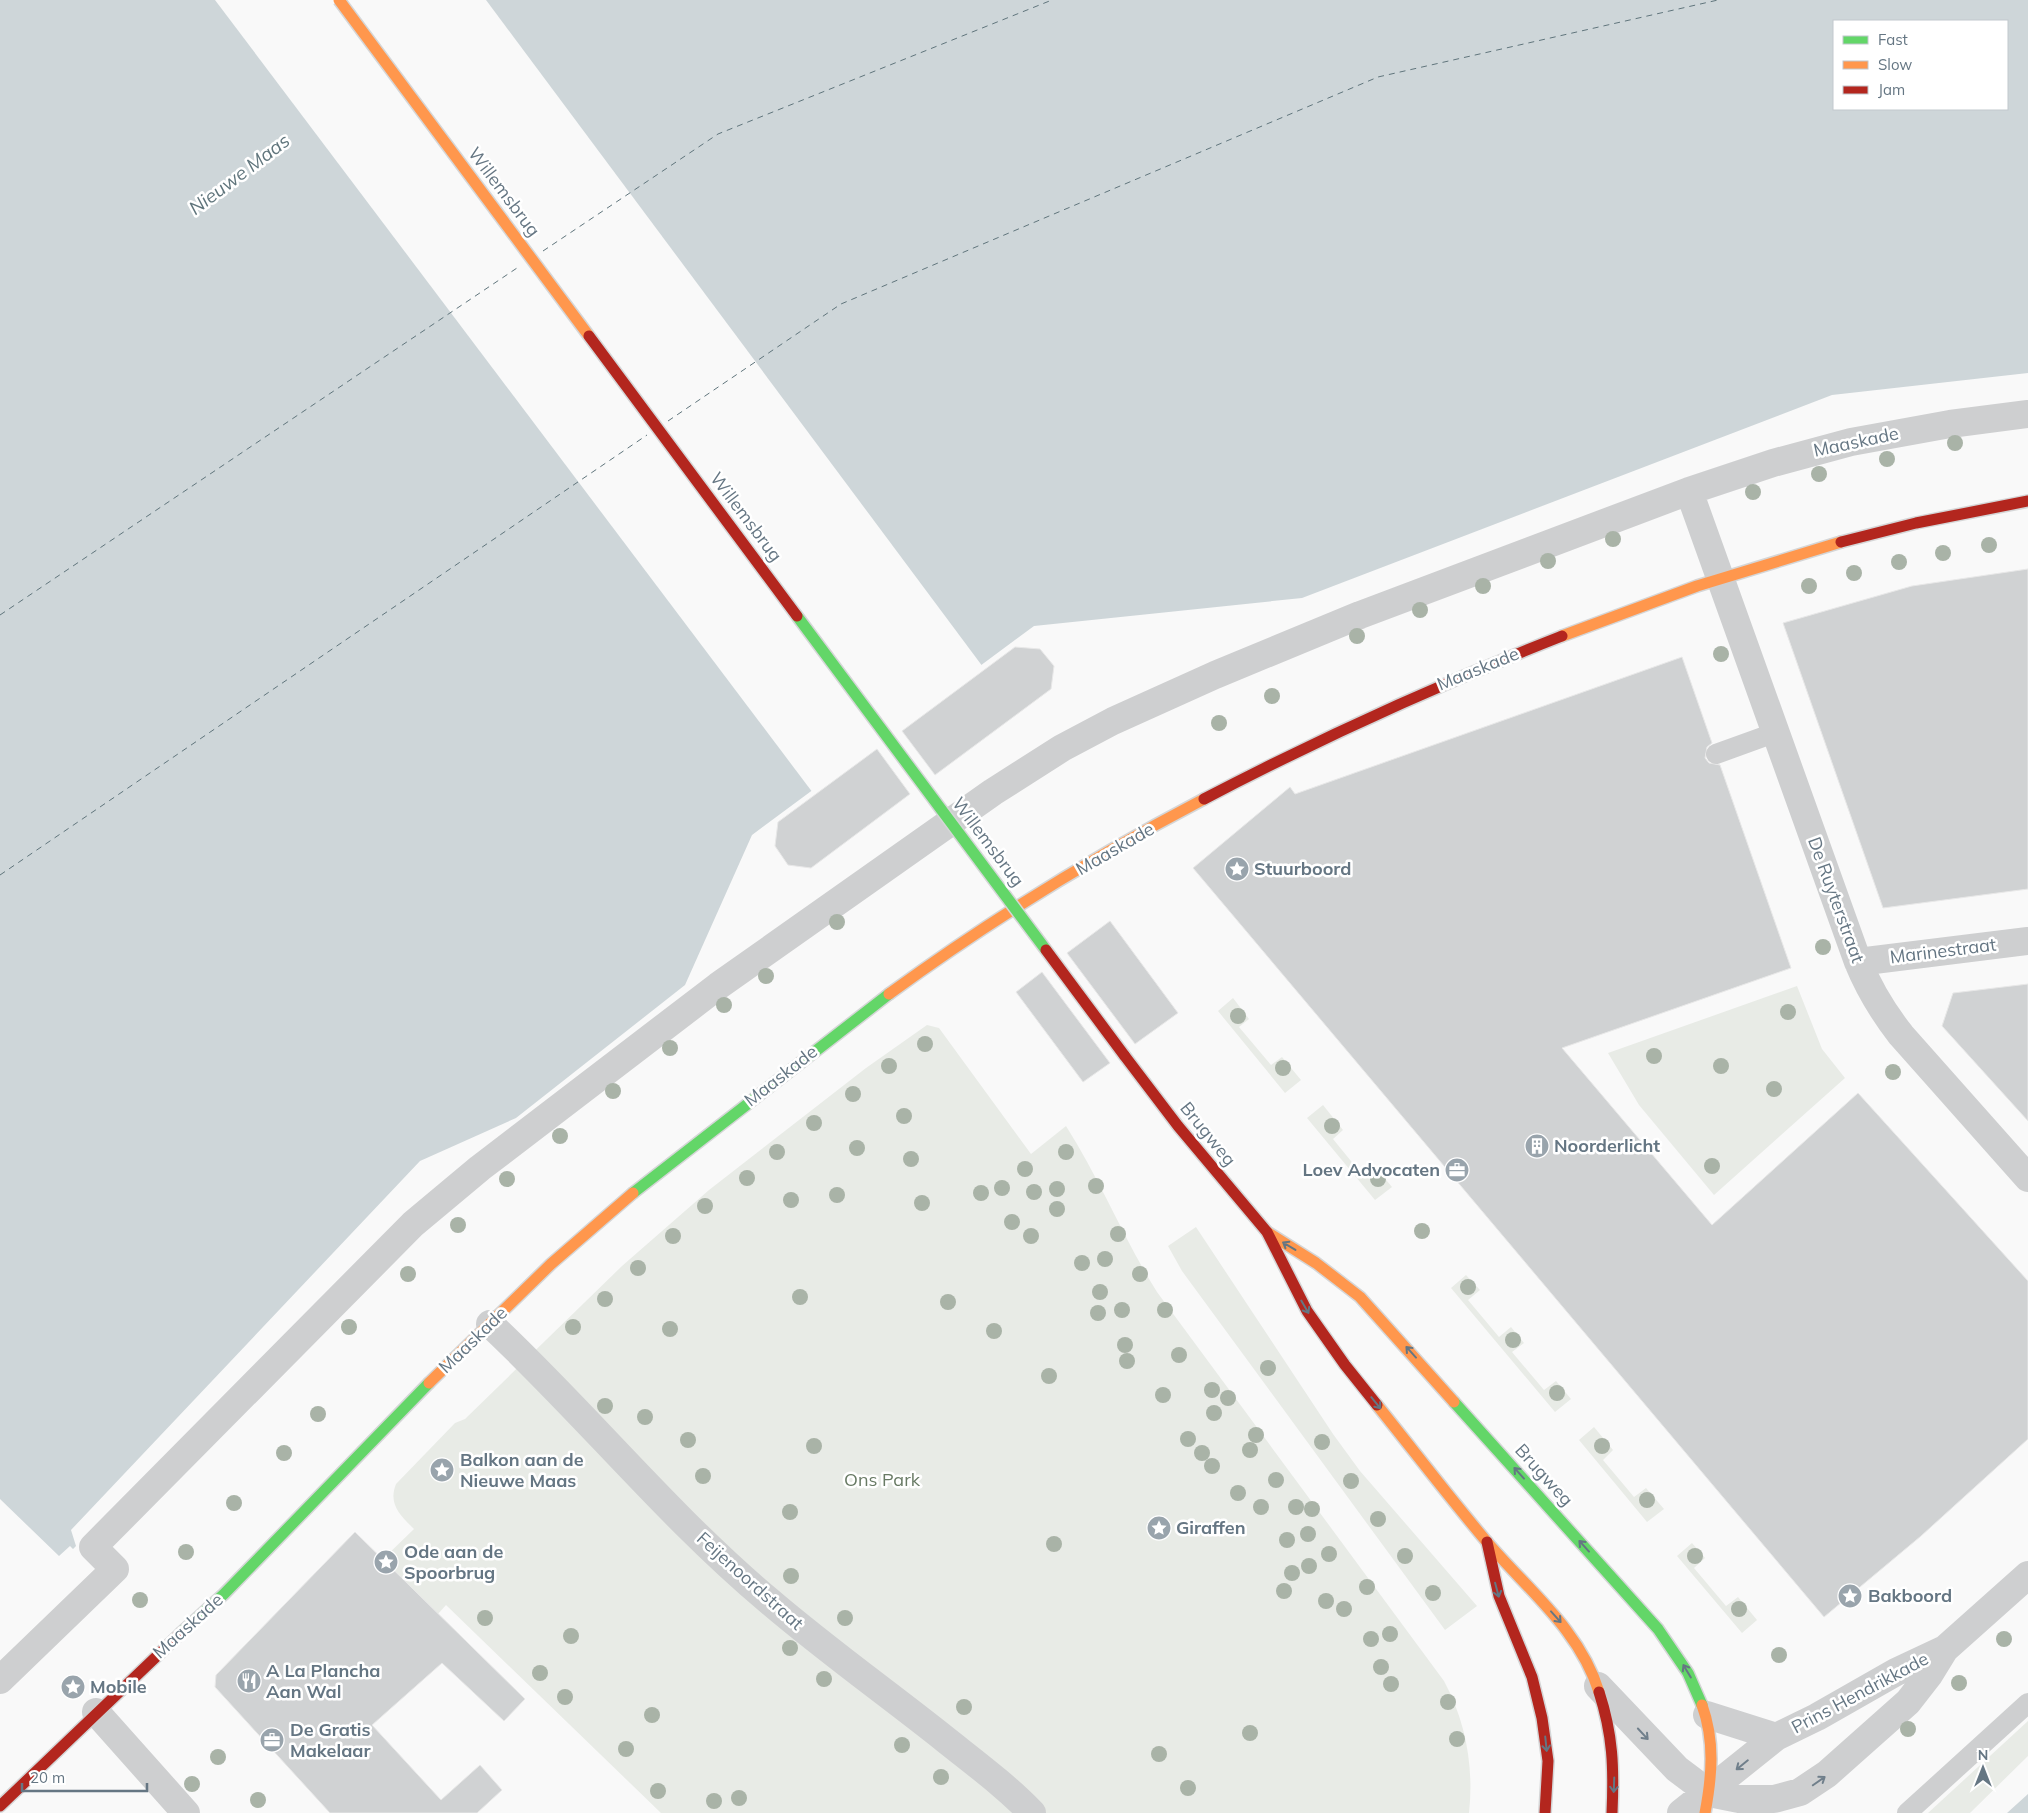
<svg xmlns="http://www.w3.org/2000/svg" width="2028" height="1813" viewBox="0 0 2028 1813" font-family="Mulish,sans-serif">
<rect width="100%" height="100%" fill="#f9f9f9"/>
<path fill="#e8ebe6" d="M1797 986 1822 1049 1845 1078 1714 1195 1639 1105 1608 1053Z
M1233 998 1249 1019 1239 1027 1271 1065 1282 1057 1301 1080 1285 1093 1218 1011Z
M927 1025 939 1028 1031 1154 1066 1126C1100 1179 1123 1238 1157 1292L1444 1681C1466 1722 1474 1767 1469 1813H661L446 1605 438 1614 382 1560 414 1529C400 1515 388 1504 396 1484L455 1423 465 1419 622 1266 709 1190 866 1068Z
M1323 1105 1343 1130 1333 1139 1364 1177 1376 1168 1392 1187 1375 1200 1307 1118Z
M1196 1227 1333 1434 1360 1471 1477 1606 1445 1630 1182 1271 1168 1246Z
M1466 1275 1480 1290 1468 1300 1499 1337 1511 1327 1524 1343 1512 1352 1544 1390 1556 1381 1571 1399 1555 1412 1451 1288Z
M1594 1427 1613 1450 1603 1460 1634 1497 1646 1488 1664 1509 1647 1522 1579 1440Z
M1692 1543 1705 1558 1694 1568 1726 1606 1738 1597 1757 1620 1742 1633 1677 1556Z
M2028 1721V1756L1970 1813H1928Z"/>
<path fill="#ced6d9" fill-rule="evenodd" d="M0 0H2028V373L1832 395 1302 598 1034 626 752 835 685 985 516 1118 420 1161 71 1530 76 1546 73 1549 70 1546 59 1556 0 1499ZM1834 21H2007V109H1834Z
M2028 1794V1813H2007Z"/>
<path fill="#f9f9f9" d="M215 0H486L983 667 813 793Z"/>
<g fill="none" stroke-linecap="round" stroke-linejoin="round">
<path stroke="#60757c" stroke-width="1" stroke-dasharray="6 5" stroke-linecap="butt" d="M543 251 718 134 1052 0
M668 421 841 304 1378 77 1718 0
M0 615 520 266
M0 875 647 435"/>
</g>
<path fill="#d0d2d3" stroke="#e8e8e8" d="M2028 569V889L1883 908 1783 623 1912 586Z
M1015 647 1040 649 1054 666 1051 689 935 775 902 731Z
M1682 657 1712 743 1707 747 1705 758 1709 763 1720 765 1791 968 1562 1048 1712 1225 1858 1093 2028 1281V1439L1921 1536 1824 1617 1193 868 1290 787 1295 794Z
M877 749 910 794 811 868 788 865 775 846 778 822Z
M1110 921 1178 1013 1135 1044 1067 953Z
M1042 972 1110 1063 1083 1082 1016 992Z
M2028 984V1121L1942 1026 1953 993Z
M355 1532 525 1699 504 1721 442 1663 372 1725 441 1800 480 1765 502 1790 477 1813H330L215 1687 216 1675Z"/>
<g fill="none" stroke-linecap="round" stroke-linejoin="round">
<defs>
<path id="fast" d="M633 1193 889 994
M1454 1402 1658 1629 1688 1673 1702 1705
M181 1633 224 1594 429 1383"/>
<path id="slow" d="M1562 636 1697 586 1841 542
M889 994C989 921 1095 856 1204 799
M1267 1232 1316 1263 1360 1297 1454 1402
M429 1383 551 1264 633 1193
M1377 1405C1414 1451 1449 1497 1487 1542 1528 1590 1580 1630 1599 1692
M1702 1705C1715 1741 1712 1776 1705 1813"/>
<path id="jam" d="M1841 542 1916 523 2028 501
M1204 799C1321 738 1440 684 1562 636
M1124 1055 1178 1126 1267 1232 1307 1311 1345 1365 1377 1405
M1487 1542 1499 1596 1532 1677 1542 1718 1548 1761 1545 1813
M1599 1692C1613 1735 1614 1768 1612 1813
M0 1806 181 1633"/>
</defs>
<use href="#fast" stroke="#d5d6d7" stroke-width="14"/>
<use href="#slow" stroke="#d5d6d7" stroke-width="14"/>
<use href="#jam" stroke="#d5d6d7" stroke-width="14"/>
<path stroke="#cecfd0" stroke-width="20" d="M1716 754 1777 732
M1907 1813 2028 1703"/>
<path stroke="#cecfd0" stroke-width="28" d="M1689 491 1858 962C1869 989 1883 1012 1901 1035L2028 1178
M1858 962 2028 941
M490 1324C585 1413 668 1516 768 1600 825 1649 887 1693 946 1740 975 1763 1006 1786 1032 1813
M0 1680 115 1569 93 1547 413 1224 480 1168 718 986 993 792 1062 748 1113 721 1215 675 1360 615 1689 491 1773 463 1851 442 1950 424 2028 414
M1598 1686 1677 1769 1709 1793 1739 1799H1774L1800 1792 1827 1774 1908 1702 1929 1675 1945 1649
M96 1712 186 1813
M1707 1715 1776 1737
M1681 1813 1776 1737 1817 1717 1896 1672 1945 1649 2028 1575"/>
<use href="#fast" stroke="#63d668" stroke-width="11"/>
<use href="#slow" stroke="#ff974d" stroke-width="11"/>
<use href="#jam" stroke="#b3261e" stroke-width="11"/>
<defs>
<path id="fast-bridge" d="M797 616 1046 950"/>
<path id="slow-bridge" d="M339 0 589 336"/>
<path id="jam-bridge" d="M589 336 797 616
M1046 950 1124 1055"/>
</defs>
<use href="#fast-bridge" stroke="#d5d6d7" stroke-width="14" stroke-linecap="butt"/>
<use href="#slow-bridge" stroke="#d5d6d7" stroke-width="14" stroke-linecap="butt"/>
<use href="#jam-bridge" stroke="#d5d6d7" stroke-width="14" stroke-linecap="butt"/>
<use href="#fast-bridge" stroke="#63d668" stroke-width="11"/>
<use href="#slow-bridge" stroke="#ff974d" stroke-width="11"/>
<use href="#jam-bridge" stroke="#b3261e" stroke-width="11"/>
</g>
<g fill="#a9b3a7">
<circle cx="1955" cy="443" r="8"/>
<circle cx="1887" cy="459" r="8"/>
<circle cx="1819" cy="474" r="8"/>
<circle cx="1753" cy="492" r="8"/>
<circle cx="1613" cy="539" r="8"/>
<circle cx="1989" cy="545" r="8"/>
<circle cx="1943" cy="553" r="8"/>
<circle cx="1548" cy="561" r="8"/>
<circle cx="1899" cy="562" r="8"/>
<circle cx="1854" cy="573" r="8"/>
<circle cx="1483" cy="586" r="8"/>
<circle cx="1809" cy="586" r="8"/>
<circle cx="1420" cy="610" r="8"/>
<circle cx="1357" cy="636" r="8"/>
<circle cx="1721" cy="654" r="8"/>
<circle cx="1272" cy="696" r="8"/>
<circle cx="1219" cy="723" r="8"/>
<circle cx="837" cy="922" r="8"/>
<circle cx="1823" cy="947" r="8"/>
<circle cx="766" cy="976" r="8"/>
<circle cx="724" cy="1005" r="8"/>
<circle cx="1788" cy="1012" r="8"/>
<circle cx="1238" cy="1016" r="8"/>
<circle cx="925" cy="1044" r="8"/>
<circle cx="670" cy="1048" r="8"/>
<circle cx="1654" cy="1056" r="8"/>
<circle cx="889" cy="1066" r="8"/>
<circle cx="1721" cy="1066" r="8"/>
<circle cx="1283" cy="1068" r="8"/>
<circle cx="1893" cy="1072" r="8"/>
<circle cx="1774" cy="1089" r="8"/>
<circle cx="613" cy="1091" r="8"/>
<circle cx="853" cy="1094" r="8"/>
<circle cx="904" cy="1116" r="8"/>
<circle cx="814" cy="1123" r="8"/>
<circle cx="1332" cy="1126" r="8"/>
<circle cx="560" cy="1136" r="8"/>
<circle cx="857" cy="1148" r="8"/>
<circle cx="777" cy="1152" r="8"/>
<circle cx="1066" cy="1152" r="8"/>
<circle cx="911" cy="1159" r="8"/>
<circle cx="1712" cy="1166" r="8"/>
<circle cx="1025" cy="1169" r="8"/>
<circle cx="747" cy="1178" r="8"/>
<circle cx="507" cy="1179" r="8"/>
<circle cx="1378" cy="1179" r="8"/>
<circle cx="1096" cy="1186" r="8"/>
<circle cx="1002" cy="1188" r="8"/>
<circle cx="1057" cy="1189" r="8"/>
<circle cx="1034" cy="1192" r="8"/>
<circle cx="981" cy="1193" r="8"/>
<circle cx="837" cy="1195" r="8"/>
<circle cx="791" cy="1200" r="8"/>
<circle cx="922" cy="1203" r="8"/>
<circle cx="705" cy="1206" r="8"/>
<circle cx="1057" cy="1209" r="8"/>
<circle cx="1012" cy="1222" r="8"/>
<circle cx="458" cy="1225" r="8"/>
<circle cx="1422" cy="1231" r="8"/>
<circle cx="1118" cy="1234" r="8"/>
<circle cx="673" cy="1236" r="8"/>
<circle cx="1031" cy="1236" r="8"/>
<circle cx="1105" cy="1259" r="8"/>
<circle cx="1082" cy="1263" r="8"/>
<circle cx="638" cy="1268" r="8"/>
<circle cx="408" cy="1274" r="8"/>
<circle cx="1140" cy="1274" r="8"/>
<circle cx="1468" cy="1287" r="8"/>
<circle cx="1100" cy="1292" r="8"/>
<circle cx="800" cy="1297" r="8"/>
<circle cx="605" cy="1299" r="8"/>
<circle cx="948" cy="1302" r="8"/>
<circle cx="1122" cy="1310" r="8"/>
<circle cx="1165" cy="1310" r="8"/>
<circle cx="1098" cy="1313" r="8"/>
<circle cx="349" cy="1327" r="8"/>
<circle cx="573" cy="1327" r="8"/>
<circle cx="670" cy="1329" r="8"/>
<circle cx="994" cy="1331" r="8"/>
<circle cx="1513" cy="1340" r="8"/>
<circle cx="1125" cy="1345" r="8"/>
<circle cx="1179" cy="1355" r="8"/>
<circle cx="1127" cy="1361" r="8"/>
<circle cx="1268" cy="1368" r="8"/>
<circle cx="1049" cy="1376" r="8"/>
<circle cx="1212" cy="1390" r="8"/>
<circle cx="1557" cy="1393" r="8"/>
<circle cx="1163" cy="1395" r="8"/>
<circle cx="1228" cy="1398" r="8"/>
<circle cx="605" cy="1406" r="8"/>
<circle cx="1214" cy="1413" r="8"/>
<circle cx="318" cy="1414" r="8"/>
<circle cx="645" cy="1417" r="8"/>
<circle cx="1256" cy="1435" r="8"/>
<circle cx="1188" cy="1439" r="8"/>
<circle cx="688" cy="1440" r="8"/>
<circle cx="1322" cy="1442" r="8"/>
<circle cx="814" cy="1446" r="8"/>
<circle cx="1602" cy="1446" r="8"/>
<circle cx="1250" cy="1450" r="8"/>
<circle cx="284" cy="1453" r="8"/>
<circle cx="1202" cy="1453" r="8"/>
<circle cx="1212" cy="1466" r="8"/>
<circle cx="703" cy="1476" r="8"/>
<circle cx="1276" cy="1480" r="8"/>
<circle cx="1351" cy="1481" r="8"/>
<circle cx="1238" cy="1493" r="8"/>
<circle cx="1647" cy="1500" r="8"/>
<circle cx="234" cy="1503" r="8"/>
<circle cx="1261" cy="1507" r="8"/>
<circle cx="1296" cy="1507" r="8"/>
<circle cx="1312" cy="1509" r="8"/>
<circle cx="790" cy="1512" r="8"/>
<circle cx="1378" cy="1519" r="8"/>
<circle cx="1308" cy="1534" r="8"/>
<circle cx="1287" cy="1540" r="8"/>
<circle cx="1054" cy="1544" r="8"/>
<circle cx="186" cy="1552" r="8"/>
<circle cx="1329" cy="1554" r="8"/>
<circle cx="1405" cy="1556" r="8"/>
<circle cx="1695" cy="1556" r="8"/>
<circle cx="1309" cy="1566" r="8"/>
<circle cx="1292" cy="1573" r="8"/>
<circle cx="791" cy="1576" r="8"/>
<circle cx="1367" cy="1587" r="8"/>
<circle cx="1284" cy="1591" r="8"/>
<circle cx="1433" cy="1593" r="8"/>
<circle cx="140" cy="1600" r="8"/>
<circle cx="1326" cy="1601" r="8"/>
<circle cx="1344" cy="1609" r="8"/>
<circle cx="1739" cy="1609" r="8"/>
<circle cx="485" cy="1618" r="8"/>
<circle cx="845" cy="1618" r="8"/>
<circle cx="1390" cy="1634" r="8"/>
<circle cx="571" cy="1636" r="8"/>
<circle cx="1371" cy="1639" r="8"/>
<circle cx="2004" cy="1639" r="8"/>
<circle cx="790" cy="1648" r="8"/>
<circle cx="1779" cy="1655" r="8"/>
<circle cx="1381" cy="1667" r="8"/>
<circle cx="540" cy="1673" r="8"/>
<circle cx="824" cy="1679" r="8"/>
<circle cx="1959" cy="1683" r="8"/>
<circle cx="1391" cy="1684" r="8"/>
<circle cx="565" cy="1697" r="8"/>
<circle cx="1448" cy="1702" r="8"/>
<circle cx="964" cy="1707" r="8"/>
<circle cx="652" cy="1715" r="8"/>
<circle cx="1908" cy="1729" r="8"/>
<circle cx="1250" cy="1733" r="8"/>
<circle cx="1457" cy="1739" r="8"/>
<circle cx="902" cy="1745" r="8"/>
<circle cx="626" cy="1749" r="8"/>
<circle cx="1159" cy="1754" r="8"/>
<circle cx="218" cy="1757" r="8"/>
<circle cx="941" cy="1777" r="8"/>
<circle cx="192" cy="1784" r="8"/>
<circle cx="1188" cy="1788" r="8"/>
<circle cx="658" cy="1791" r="8"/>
<circle cx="739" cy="1798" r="8"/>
<circle cx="258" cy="1800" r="8"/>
<circle cx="714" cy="1801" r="8"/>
</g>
<defs><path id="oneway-shaft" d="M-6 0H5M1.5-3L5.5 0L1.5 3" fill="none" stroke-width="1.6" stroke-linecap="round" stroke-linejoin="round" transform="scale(1.25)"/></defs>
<g stroke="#657683">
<use href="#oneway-shaft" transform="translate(1289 1246) rotate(-149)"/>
<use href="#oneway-shaft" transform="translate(1305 1307) rotate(60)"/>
<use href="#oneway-shaft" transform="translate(1411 1352) rotate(-132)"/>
<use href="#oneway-shaft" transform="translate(1376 1403) rotate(51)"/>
<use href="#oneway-shaft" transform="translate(1519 1473) rotate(-132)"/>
<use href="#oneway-shaft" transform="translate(1584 1546) rotate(-132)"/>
<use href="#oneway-shaft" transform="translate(1497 1590) rotate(75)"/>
<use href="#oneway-shaft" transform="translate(1556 1617) rotate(48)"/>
<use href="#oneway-shaft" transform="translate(1687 1671) rotate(-121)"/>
<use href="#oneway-shaft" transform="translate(1546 1744) rotate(84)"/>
<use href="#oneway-shaft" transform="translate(1614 1785) rotate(92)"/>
</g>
<g stroke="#707f8b">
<use href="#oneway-shaft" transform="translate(1643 1734) rotate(47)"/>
<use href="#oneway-shaft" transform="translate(1742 1765) rotate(141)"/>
<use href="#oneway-shaft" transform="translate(1819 1781) rotate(-35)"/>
</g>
<defs>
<symbol id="sight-disc" viewBox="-11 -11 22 22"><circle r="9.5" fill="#99a4ac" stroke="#fff"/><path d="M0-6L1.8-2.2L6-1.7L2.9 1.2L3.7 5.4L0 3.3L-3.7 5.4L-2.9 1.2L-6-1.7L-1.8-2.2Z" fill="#fff"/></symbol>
<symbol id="building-disc" viewBox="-11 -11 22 22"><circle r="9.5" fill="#99a4ac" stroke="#fff"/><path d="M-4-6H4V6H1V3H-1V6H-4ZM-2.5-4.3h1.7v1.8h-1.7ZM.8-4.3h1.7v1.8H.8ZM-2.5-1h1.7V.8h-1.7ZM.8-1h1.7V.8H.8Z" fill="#fff"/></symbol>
<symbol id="office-disc" viewBox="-11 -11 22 22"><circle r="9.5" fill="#99a4ac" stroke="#fff"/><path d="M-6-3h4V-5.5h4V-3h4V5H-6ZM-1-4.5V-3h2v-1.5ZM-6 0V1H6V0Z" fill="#fff"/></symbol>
<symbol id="restaurant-disc" viewBox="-11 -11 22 22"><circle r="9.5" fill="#99a4ac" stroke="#fff"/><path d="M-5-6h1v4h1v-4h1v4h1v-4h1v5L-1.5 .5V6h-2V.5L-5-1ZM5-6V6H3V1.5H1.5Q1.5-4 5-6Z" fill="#fff"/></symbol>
</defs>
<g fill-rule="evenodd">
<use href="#sight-disc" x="1223" y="855" width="28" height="28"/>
<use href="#building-disc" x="1523" y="1132" width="28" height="28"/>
<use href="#office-disc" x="1443" y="1156" width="28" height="28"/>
<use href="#sight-disc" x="428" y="1456" width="28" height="28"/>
<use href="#sight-disc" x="1145" y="1514" width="28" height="28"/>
<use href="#sight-disc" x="372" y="1548" width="28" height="28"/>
<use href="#sight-disc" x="1836" y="1582" width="28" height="28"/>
<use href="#restaurant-disc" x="235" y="1667" width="28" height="28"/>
<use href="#sight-disc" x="59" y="1673" width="28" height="28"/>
<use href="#office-disc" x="258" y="1726" width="28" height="28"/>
</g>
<g text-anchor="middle" stroke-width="5" stroke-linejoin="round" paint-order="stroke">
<g font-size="18" fill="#657683" stroke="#fff">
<text transform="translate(504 192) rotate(53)" y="6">Willemsbrug</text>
<text transform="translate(1856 442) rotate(-12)" y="6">Maaskade</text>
<text transform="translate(746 517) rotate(53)" y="6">Willemsbrug</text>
<text transform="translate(1478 669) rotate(-22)" y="6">Maaskade</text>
<text transform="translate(988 842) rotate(53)" y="6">Willemsbrug</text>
<text transform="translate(1115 849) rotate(-30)" y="6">Maaskade</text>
<text transform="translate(1836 900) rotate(70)" y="6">De Ruyterstraat</text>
<text transform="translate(1943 951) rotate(-7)" y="6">Marinestraat</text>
<text transform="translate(781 1076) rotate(-38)" y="6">Maaskade</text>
<text transform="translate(1208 1134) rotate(51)" y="6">Brugweg</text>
<text transform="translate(473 1340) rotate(-44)" y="6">Maaskade</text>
<text transform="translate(1544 1475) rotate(48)" y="6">Brugweg</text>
<text transform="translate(750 1581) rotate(42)" y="6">Feijenoordstraat</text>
<text transform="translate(188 1626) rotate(-42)" y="6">Maaskade</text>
<text transform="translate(1860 1693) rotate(-28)" y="6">Prins Hendrikkade</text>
</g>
<g font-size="18" font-weight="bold" fill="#657683" stroke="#fff" text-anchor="start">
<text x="1254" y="875">Stuurboord</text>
<text x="1554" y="1152">Noorderlicht</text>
<text x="1440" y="1176" text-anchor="end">Loev Advocaten</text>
<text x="460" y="1466">Balkon aan de<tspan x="460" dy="21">Nieuwe Maas</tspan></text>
<text x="1176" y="1534">Giraffen</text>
<text x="404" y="1558">Ode aan de<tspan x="404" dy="21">Spoorbrug</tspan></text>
<text x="1868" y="1602">Bakboord</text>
<text x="266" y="1677">A La Plancha<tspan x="266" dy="21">Aan Wal</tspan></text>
<text x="90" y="1693">Mobile</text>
<text x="290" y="1736">De Gratis<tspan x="290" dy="21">Makelaar</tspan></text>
</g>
<g font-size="18" fill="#687a64" stroke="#fff">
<text x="882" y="1486">Ons Park</text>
</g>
<g font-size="19" font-style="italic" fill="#60757c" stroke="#fff">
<text transform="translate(239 174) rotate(-37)" y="7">Nieuwe Maas</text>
</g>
</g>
<rect x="1833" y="20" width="175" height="90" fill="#ffffff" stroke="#c1c8cd"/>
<rect x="1843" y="36" width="25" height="8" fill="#63d668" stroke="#c1c8cd"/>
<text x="1878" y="45" font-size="15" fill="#657683">Fast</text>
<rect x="1843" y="61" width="25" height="8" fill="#ff974d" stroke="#c1c8cd"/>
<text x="1878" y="70" font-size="15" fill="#657683">Slow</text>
<rect x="1843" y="86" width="25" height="8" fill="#b3261e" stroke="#c1c8cd"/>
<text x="1878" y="95" font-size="15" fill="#657683">Jam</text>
<g transform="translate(1983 1768)" stroke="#ffffff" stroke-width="4" paint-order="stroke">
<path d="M0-4L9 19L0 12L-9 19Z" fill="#657683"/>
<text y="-8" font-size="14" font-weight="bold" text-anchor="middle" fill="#657683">N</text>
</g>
<path d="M22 1783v8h125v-8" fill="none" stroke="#657683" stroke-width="2.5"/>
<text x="30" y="1783" font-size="15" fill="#657683" stroke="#ffffff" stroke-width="4" paint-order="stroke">20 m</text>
</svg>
